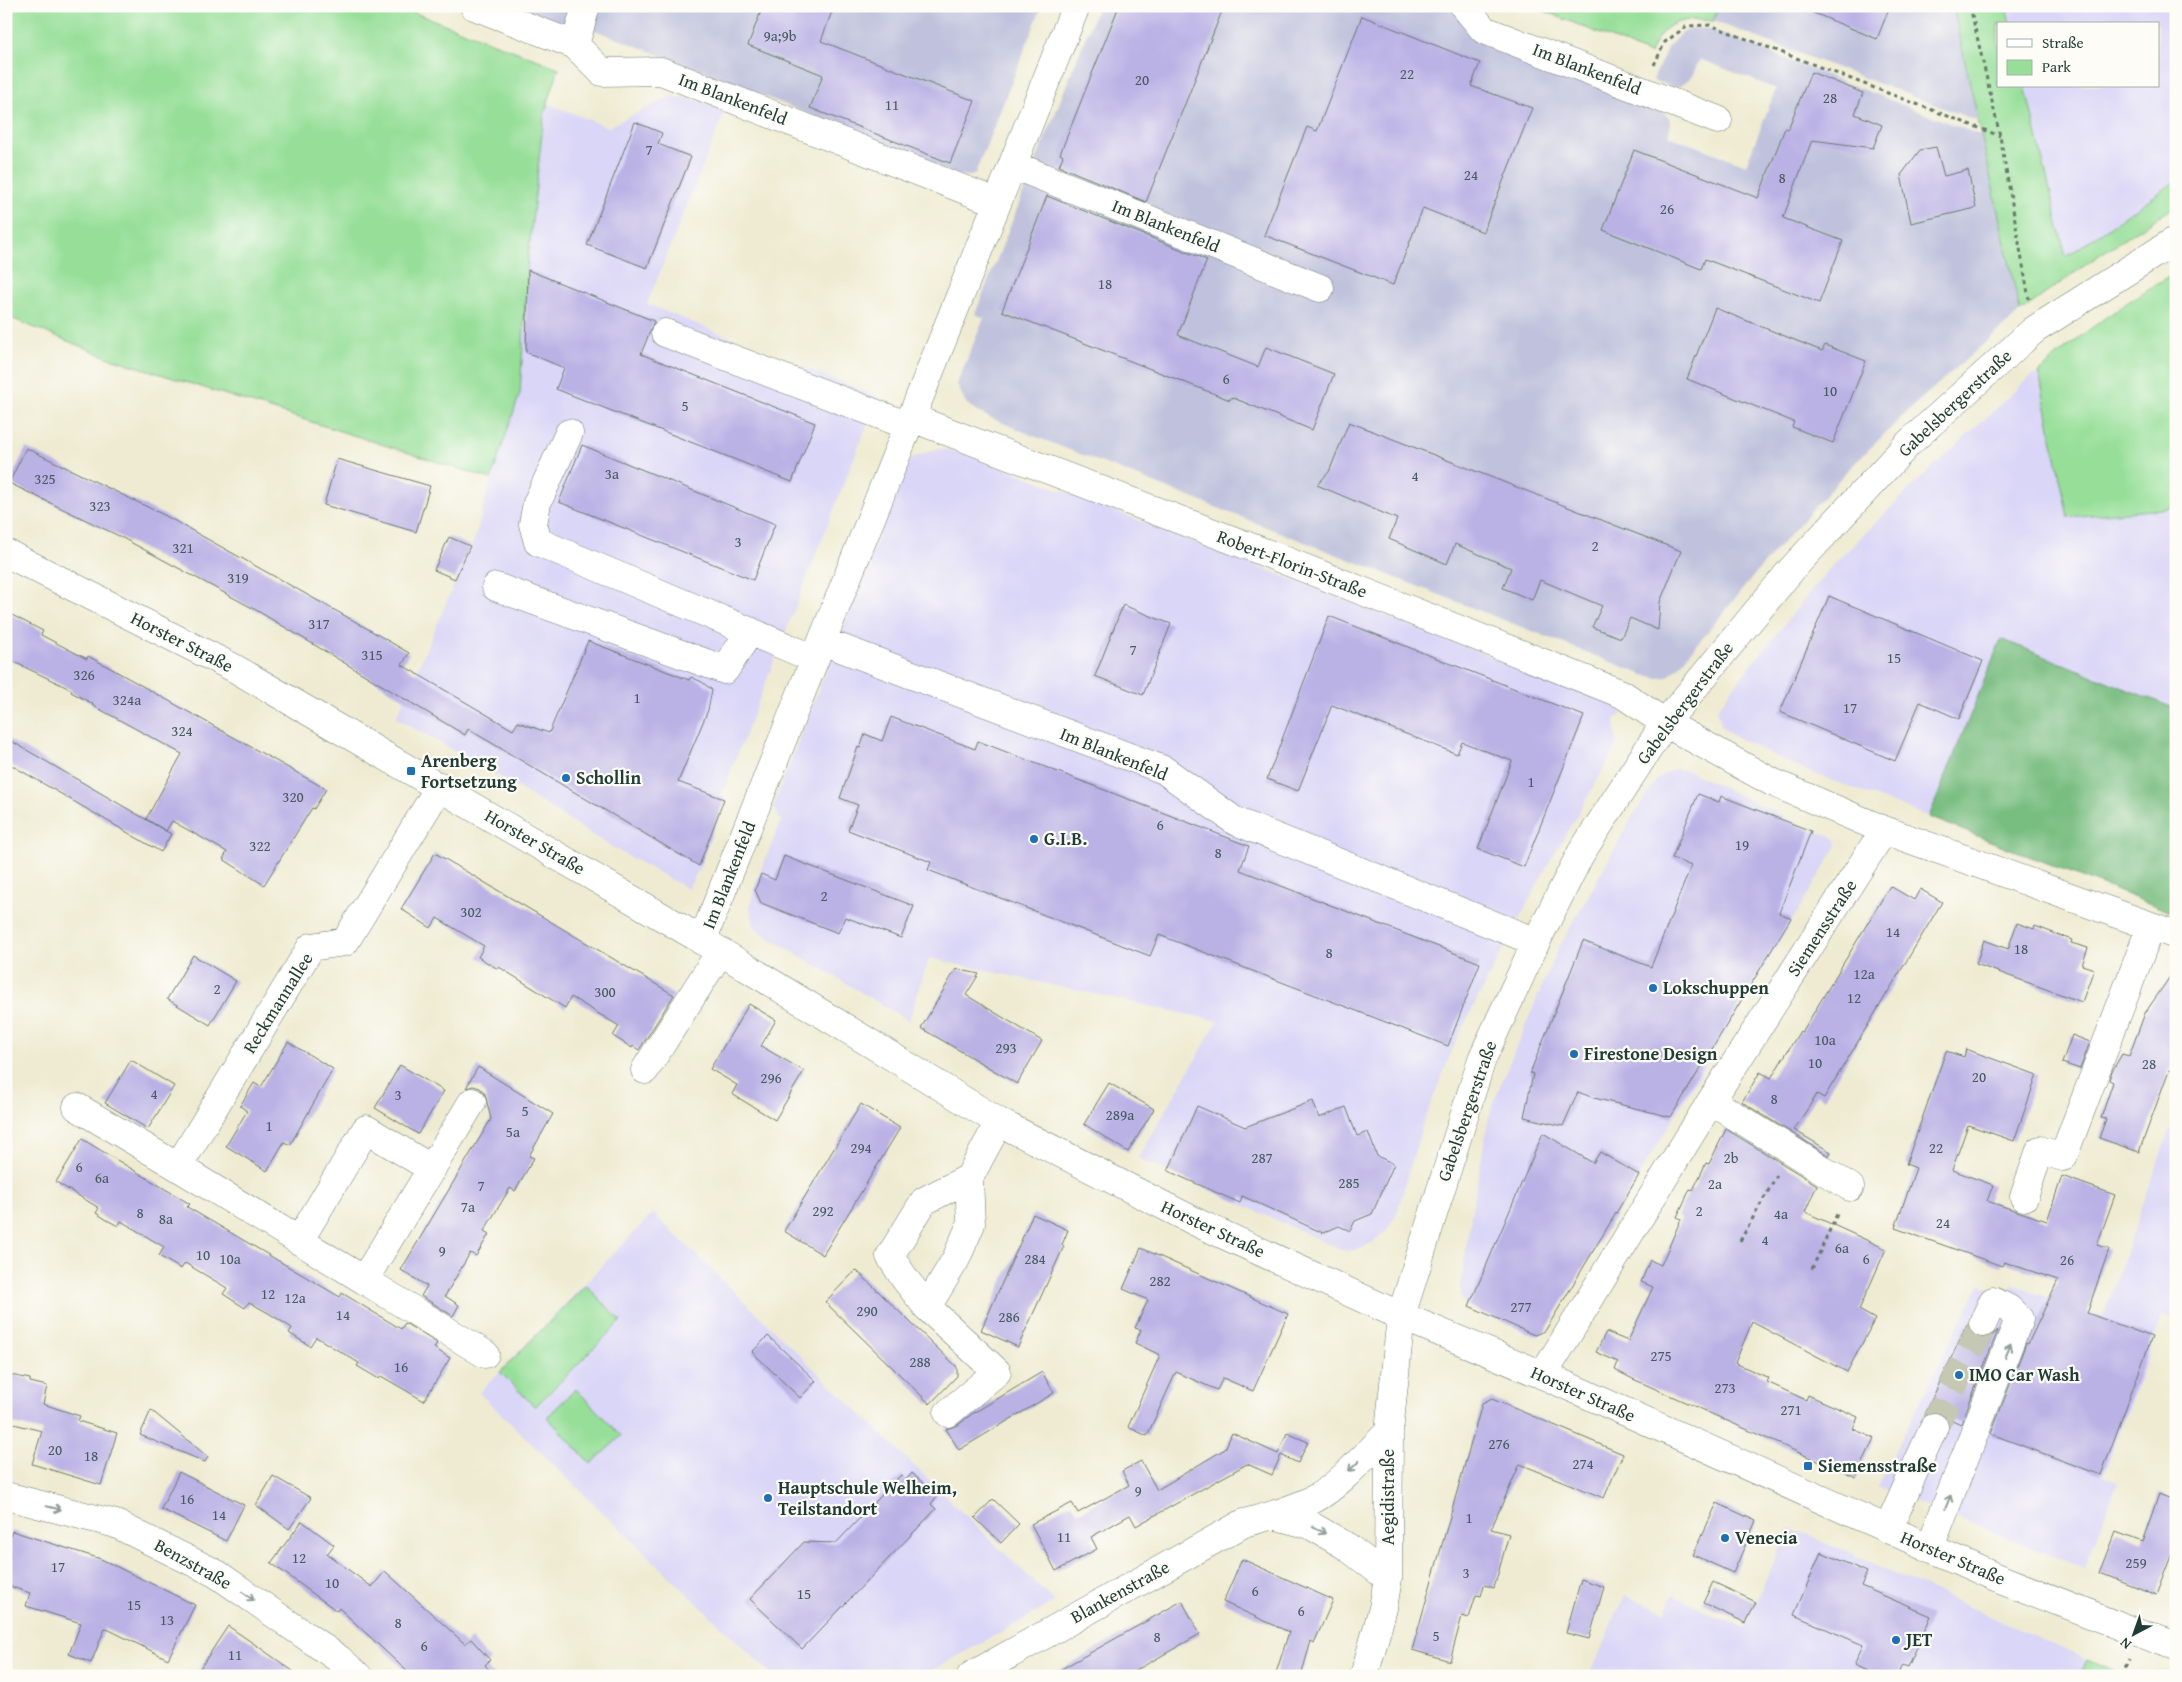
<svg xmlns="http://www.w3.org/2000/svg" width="2182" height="1682" viewBox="0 0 2182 1682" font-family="'Gentium Book Plus',serif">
<rect width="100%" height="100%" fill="#fdfcf7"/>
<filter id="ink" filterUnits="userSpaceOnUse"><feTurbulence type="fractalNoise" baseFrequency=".02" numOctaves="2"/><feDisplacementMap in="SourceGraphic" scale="10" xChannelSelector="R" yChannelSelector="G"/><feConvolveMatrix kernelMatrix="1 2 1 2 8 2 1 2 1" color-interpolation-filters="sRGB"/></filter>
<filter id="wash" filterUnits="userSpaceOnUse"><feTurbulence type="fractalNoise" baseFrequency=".0096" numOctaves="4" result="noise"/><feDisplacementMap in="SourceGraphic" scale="20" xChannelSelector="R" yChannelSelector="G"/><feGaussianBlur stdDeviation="1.12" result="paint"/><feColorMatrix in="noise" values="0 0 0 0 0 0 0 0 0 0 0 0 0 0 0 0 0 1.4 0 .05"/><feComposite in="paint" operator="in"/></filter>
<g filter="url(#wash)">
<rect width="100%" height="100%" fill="#efebd2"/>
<path fill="#dad6f7" d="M2006 6H2176V181L2066 257 2025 86H2158V24H2010Z
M670 97 690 98 725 111 647 304 878 397 721 796 725 798 700 867 688 889 608 845 506 780 396 718 476 535 491 479 520 393 528 257 544 115 548 104 608 127Z
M2039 373 2068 517 2176 508V709L2001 640 1929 817 1804 770 1732 735 1722 727 1717 710 1732 689 1828 570 1919 480 2030 377Z
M934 449 950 450 970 455 1598 698 1613 705 1622 714 1615 719 1617 746 1544 872 1457 1038 1422 1126 1397 1213 1386 1232 1373 1242 1361 1249 1345 1251 1138 1158 1218 1021 929 958 909 1021 760 932 754 926 750 907 756 882 781 821 773 806 906 466 911 459Z
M1676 769 1689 771 1811 830 1831 836 1836 840 1837 846 1545 1332 1534 1336 1465 1305 1461 1297V1285L1470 1221 1489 1116 1501 1083 1557 951 1632 818 1657 780 1664 774Z
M2176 1112V1319L2163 1315 2103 1476 2117 1481 2085 1569 1877 1487 1980 1284 2008 1296 2012 1284 2103 1317Z
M653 1213 1055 1602 922 1676H773L479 1393Z
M1789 1527 2087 1659 2080 1676H1589L1625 1595 1666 1612 1673 1595 1745 1629Z"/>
<path fill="#c0c2dd" d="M519 6H1042L975 174 971 176 957 175 705 72 571 21 568 26Z
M1098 6H1443L1458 12 1472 38 1662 112 1669 117 1670 123 1669 136 1746 165 1776 89 1700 59 1692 76 1682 85 1674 87 1653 80 1667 48 1681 33 1693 28 1709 29 1982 136 2020 312 1913 406 1845 473 1765 562 1676 670 1667 677 1659 678 1644 675 1029 434 977 412 965 402 957 384 984 318 975 314Z
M1719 6H1953L1978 121 1713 21Z"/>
<path fill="#97df99" stroke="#5b8e66" d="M6 6H397L559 68 544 115 528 257 520 393 491 479 107 357 6 316Z
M1532 6H1719L1713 21C1681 18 1663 20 1650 54Z
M1953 6H2006L2010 24H1998V86H2025L2066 257 2176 181V206L2102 253 2020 312Z
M2176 272V508L2068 517 2039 373C2079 333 2128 301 2176 272Z
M586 1285 621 1321 535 1407 500 1372Z
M576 1389 621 1436 591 1464 547 1417Z
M2087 1659 2126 1676H2080Z"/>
<path fill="#79be81" stroke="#4c7e5a" d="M2001 639 2176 709V914L1929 817Z"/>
<g id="blocks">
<path fill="#bab1e5" d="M763 6H834L821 41 975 101 950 163 810 108 823 75 748 45Z
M1119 6H1224L1146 202 1059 166 1063 156 1060 154Z
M1797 6H1890L1877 39Z
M1362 16 1480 63 1471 86 1532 108 1483 232 1423 208 1393 285 1264 235 1307 127 1317 131Z
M1811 72 1863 93 1855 114 1882 125 1873 148 1812 140 1783 218 1843 241 1819 303 1705 259 1701 269 1603 230 1634 150 1758 198 1785 128 1788 129Z
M635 122 662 133 658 144 691 157 647 268 587 245Z
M1936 147 1944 176 1968 170 1976 208 1911 223 1901 175 1920 150Z
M1047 196 1207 260 1178 335 1258 367 1266 347 1334 374 1312 430 1231 397 1230 400 1002 311Z
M528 270 654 321 641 354 815 423 792 482 556 389 564 368 526 352Z
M1715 308 1822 351 1825 345 1866 361 1833 443 1792 427 1794 422 1687 379Z
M1349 422 1681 551 1660 602 1658 630 1630 618 1621 638 1592 627 1602 606 1540 580 1532 600 1503 588 1511 568 1455 544 1447 564 1389 539 1397 519 1317 485 1329 472Z
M582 445 775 524 753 580 559 502Z
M26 448 166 516 356 622 409 653 402 665 513 730 518 722 549 733 588 641 689 680 691 677 702 682 712 690 708 710 678 782 724 799 699 866 468 729 465 735 256 610 119 536 9 483Z
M337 459 430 486 416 532 324 505Z
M449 537 470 546 455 579 434 570Z
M1829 596 1983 661 1959 719 1920 702 1895 761 1780 712Z
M1123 605 1171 624 1143 695 1095 676Z
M6 612 43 631 41 635 87 659 88 656 112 669 326 789 314 809 312 808 264 885 223 859 227 852 172 821 166 831 146 819 182 754 92 705 93 704 71 692 72 690 6 658Z
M1329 616 1584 716 1524 867 1478 849 1512 761 1462 742 1457 754 1332 705 1298 791 1267 779Z
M891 717 975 749 978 741 1249 846 1240 870 1480 963 1448 1046 1159 935 1150 956 928 870 931 862 848 830 858 805 840 798 858 747 860 748 865 734 882 741Z
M6 738 171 834 161 852 6 762Z
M1698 794 1719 802 1721 796 1811 831 1779 913 1791 918 1671 1117 1594 1098 1578 1092 1563 1126 1524 1117 1533 1074 1530 1073 1583 941 1651 967 1691 866 1672 858Z
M435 853 674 995 639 1050 633 1046 632 1048 613 1036 619 1026 571 997 565 1008 499 967 498 969 478 957 484 946 437 918 431 928 401 909Z
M784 856 914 906 901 938 845 917 838 933 761 903 755 890 761 874 775 880Z
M1890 886 1914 900 1920 889 1942 902 1824 1098 1817 1094 1794 1130 1831 1152 1829 1156 1742 1102 1760 1072 1771 1078 1800 1031 1802 1032Z
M2017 923 2034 929 2035 926 2072 940 2071 943 2088 948 2082 965 2094 969 2082 1002 1976 964 1984 940 2008 949Z
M193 955 236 981 210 1025 167 999Z
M2176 968V1057L2171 1071 2169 1070 2139 1152 2099 1138 2106 1119 2101 1118 2113 1082 2109 1080 2112 1071 2122 1054 2129 1056 2145 1013Z
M956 969 979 974 966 995 1042 1041 1017 1084 921 1028Z
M749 1004 776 1020 761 1046 804 1071 775 1120 732 1094 737 1085 710 1069Z
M2072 1035 2090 1042 2080 1069 2062 1063Z
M288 1042 333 1069 290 1145 284 1142 267 1171 226 1146 247 1111 240 1106 254 1083 261 1087Z
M1966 1049 2037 1075 2014 1141 1968 1125 1952 1170 1993 1185 1987 1201 2047 1221 2062 1176 2115 1195 2097 1245 2109 1249 2087 1313 2152 1337 2101 1475 1991 1434 2026 1343 2028 1344 2058 1280 2004 1262 2002 1266 1895 1228 1916 1168 1906 1164 1946 1051 1964 1057Z
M131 1060 174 1086 148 1129 105 1103Z
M400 1065 444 1091 418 1134 375 1108Z
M478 1067 553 1114 529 1156 534 1158 515 1191 510 1188 484 1231 489 1234 482 1246 476 1256 470 1253 445 1296 459 1305 453 1316 421 1296 427 1286 401 1270 491 1119 485 1094 480 1088 473 1086 466 1088Z
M1109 1083 1154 1109 1128 1152 1084 1124Z
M1313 1101 1319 1118 1346 1107 1357 1136 1368 1132 1377 1156 1394 1164 1372 1214 1355 1221 1350 1231 1339 1226 1323 1233 1242 1196 1240 1203 1168 1171 1197 1106 1245 1127Z
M861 1104 900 1128 823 1255 784 1231Z
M1726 1129 1817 1185 1805 1212 1886 1249 1859 1310 1875 1319 1847 1372 1752 1322 1735 1363 1769 1378 1767 1382 1806 1400 1808 1395 1858 1417 1853 1429 1874 1438 1856 1478 1633 1379 1615 1370 1618 1362 1596 1352 1606 1332 1628 1341 1653 1287 1641 1282 1650 1260 1661 1265 1681 1219 1677 1217 1690 1189 1693 1190 1706 1163 1709 1164Z
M1543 1133 1593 1163 1600 1152 1639 1175 1545 1331 1534 1335 1469 1306Z
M82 1139 190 1204 187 1207 340 1297 342 1293 401 1329 405 1323 437 1343 434 1348 450 1358 424 1401 381 1376 379 1379 357 1366 359 1363 316 1337 310 1346 289 1333 292 1328 270 1314 249 1302 245 1308 223 1294 227 1288 185 1263 181 1269 159 1256 164 1247 121 1221 118 1226 107 1220 96 1213 99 1208 56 1182Z
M1033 1214 1068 1230 1062 1245 1064 1246 1018 1347 981 1330Z
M1141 1248 1288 1314 1253 1391 1223 1378 1217 1390 1176 1372 1147 1436 1128 1427 1160 1355 1135 1343 1141 1330 1135 1328 1148 1300 1123 1289Z
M856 1270 957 1367V1376L930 1404 825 1302Z
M1967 1324 1971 1332 1977 1337 1985 1338 1992 1336 1998 1330 1961 1424 1952 1420 1949 1427 1947 1418 1941 1413 1933 1411 1925 1414Z
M768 1336 816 1381 800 1398 752 1352Z
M1042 1372 1054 1393 959 1450 946 1429 958 1425 972 1414Z
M6 1374 30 1379V1382L47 1386 43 1404 80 1416 78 1421 117 1433 101 1485 32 1464 42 1431 6 1422Z
M1492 1399 1623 1454 1604 1498 1520 1464 1491 1529 1509 1534 1494 1588 1484 1585 1481 1596 1476 1595 1469 1618 1462 1616 1450 1661 1412 1650 1482 1404Z
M151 1410 208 1457 205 1462 140 1435Z
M1232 1433 1278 1454 1287 1433 1308 1442 1298 1463 1281 1455 1272 1475 1247 1464 1136 1526 1130 1515 1091 1537 1097 1549 1056 1571 1031 1524 1072 1503 1078 1513 1129 1485 1122 1471 1141 1461 1157 1490 1225 1449Z
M179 1472 244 1505 226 1541 161 1509Z
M912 1473 937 1496 931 1504 936 1509 802 1649 750 1599 804 1542 836 1543 901 1475 906 1480Z
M273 1476 311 1498 289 1529 256 1505Z
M2159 1494 2176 1501V1543L2156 1595 2100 1573 2116 1532 2142 1542Z
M993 1499 1019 1524 1001 1543 975 1518Z
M1717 1503 1756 1521 1733 1573 1693 1555Z
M302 1521 334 1545 327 1554 372 1587 385 1571 465 1644 471 1639 490 1660 485 1665 494 1676H412L339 1608 337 1611 271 1563Z
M12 1531 101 1559 195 1605 168 1659 105 1628 91 1663 69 1654 81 1623 26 1606 30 1593 6 1585V1549Z
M1821 1552 1867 1572 1861 1586 1931 1616 1908 1667 1903 1665 1898 1676H1878L1854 1665 1863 1645 1794 1615Z
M1242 1559 1333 1600 1314 1643 1311 1641 1301 1676H1275L1289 1632 1223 1602Z
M1581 1579 1604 1587 1589 1639 1566 1633Z
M1713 1582 1756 1602 1746 1623 1703 1603Z
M1182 1601 1200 1634 1126 1676H1049Z
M228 1626 263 1650 300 1676H195Z"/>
</g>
</g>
<g filter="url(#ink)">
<use href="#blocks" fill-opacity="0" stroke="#687a6b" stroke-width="1"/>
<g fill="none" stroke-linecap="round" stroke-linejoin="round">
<path stroke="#c5c8b2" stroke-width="28" stroke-dasharray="28 14" stroke-linecap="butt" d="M1934 1427 1983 1323"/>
<defs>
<path id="minor" d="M474 6 575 45 602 72 661 71 996 202
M1464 6 1484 30 1718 120
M575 45 586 6
M1013 165 1320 288
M665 333 909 426
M912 418 1256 549 1622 694 1665 723 1772 782 1884 830 2176 935
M569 433 537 503 533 524 538 542 815 659
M496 587 725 670 750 631
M822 641 1164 770 1235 821 1536 942
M440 786 345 942 311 947 178 1167 364 1280 472 1102
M702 941 1076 6
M645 1070 720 952
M1711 1101 1850 1187
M77 1107 178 1167
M969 1178 971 1224 956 1259 927 1307 905 1279 890 1256 924 1201 969 1178 999 1122
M2024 1197 2040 1150 2063 1157 2151 926
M299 1241 366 1129 432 1169
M364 1280 485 1354
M927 1307 997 1372 948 1413
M1543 1375 1711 1101 1884 830
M6 1496 116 1524 217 1574 339 1659 358 1676
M1273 1515 1310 1525 1346 1546 1388 1578
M1888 1529 1934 1427
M1930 1547 2019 1319 2009 1309 1993 1301 1983 1323
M971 1676 1244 1523C1268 1517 1292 1510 1314 1499 1338 1487 1369 1451 1389 1432
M1364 1676 1383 1608 1388 1578 1389 1432 1401 1316 1482 1059 1536 942 1581 853 1665 723 1792 569 1909 443 2034 330 2176 240"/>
<path id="major" d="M6 553 234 668 695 936 999 1122 1200 1224 1401 1316 1543 1375 1993 1576 2141 1634 2176 1646"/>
</defs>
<use href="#minor" stroke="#687a6b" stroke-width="29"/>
<use href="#major" stroke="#687a6b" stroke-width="29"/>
<path stroke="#687a6b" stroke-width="3" stroke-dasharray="4 4" stroke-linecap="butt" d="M1970 6 2000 136 2029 299
M1654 65 1665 42 1687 26 1710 25 2000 136
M1740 1241 1777 1175
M1812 1269 1838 1212
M2122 1676 2129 1660"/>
<use href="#minor" stroke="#fff" stroke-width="28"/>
<use href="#major" stroke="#fff" stroke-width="28"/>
</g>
<defs><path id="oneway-shaft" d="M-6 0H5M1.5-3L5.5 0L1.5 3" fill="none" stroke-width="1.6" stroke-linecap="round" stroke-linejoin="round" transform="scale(1.25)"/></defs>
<g stroke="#8f9e9a">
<use href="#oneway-shaft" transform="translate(2008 1351) rotate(-68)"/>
<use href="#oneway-shaft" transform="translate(1354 1466) rotate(136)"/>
<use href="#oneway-shaft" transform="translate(1948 1502) rotate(-68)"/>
<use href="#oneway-shaft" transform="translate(54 1508) rotate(14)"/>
<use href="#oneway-shaft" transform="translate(1319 1530) rotate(30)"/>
<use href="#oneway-shaft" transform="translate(248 1596) rotate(35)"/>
</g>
</g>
<g fill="#1f6fb2" stroke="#fdfcf7" stroke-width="2">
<rect x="406" y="766" width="10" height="10" rx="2.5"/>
<circle cx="566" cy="778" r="5"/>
<circle cx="1034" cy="839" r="5"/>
<circle cx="1653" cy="988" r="5"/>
<circle cx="1574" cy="1054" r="5"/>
<circle cx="1959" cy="1375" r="5"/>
<rect x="1803" y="1461" width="10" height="10" rx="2.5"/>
<circle cx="768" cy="1498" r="5"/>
<circle cx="1725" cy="1538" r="5"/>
<circle cx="1896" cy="1640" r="5"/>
</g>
<g text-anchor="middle" stroke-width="4.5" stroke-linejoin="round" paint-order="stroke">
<g font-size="15" fill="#465a60">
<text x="780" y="41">9a;9b</text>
<text x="1407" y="79">22</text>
<text x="1142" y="85">20</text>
<text x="1830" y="103">28</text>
<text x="892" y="110">11</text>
<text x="649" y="155">7</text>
<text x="1471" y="180">24</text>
<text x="1782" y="183">8</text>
<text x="1667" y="214">26</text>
<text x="1105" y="289">18</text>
<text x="1226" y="384">6</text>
<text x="1830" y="396">10</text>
<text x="685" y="411">5</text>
<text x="612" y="479">3a</text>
<text x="1415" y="481">4</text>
<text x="45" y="484">325</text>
<text x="100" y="511">323</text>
<text x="738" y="547">3</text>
<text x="1595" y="551">2</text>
<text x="183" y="553">321</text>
<text x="238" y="583">319</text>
<text x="319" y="629">317</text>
<text x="1133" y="655">7</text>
<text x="372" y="660">315</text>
<text x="1894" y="663">15</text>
<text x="84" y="680">326</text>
<text x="637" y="703">1</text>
<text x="127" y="705">324a</text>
<text x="1850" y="713">17</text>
<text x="182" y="736">324</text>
<text x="1531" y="787">1</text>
<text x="293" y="802">320</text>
<text x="1160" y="830">6</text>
<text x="1742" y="850">19</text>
<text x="260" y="851">322</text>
<text x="1218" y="858">8</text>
<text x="824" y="901">2</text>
<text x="471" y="917">302</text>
<text x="1893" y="937">14</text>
<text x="2021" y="954">18</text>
<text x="1329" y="958">8</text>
<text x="1864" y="979">12a</text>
<text x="217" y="994">2</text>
<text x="605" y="997">300</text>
<text x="1854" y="1003">12</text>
<text x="1825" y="1045">10a</text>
<text x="1006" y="1053">293</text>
<text x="1815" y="1068">10</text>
<text x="2149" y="1069">28</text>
<text x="1979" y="1082">20</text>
<text x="771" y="1083">296</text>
<text x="154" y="1099">4</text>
<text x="398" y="1100">3</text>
<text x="1774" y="1104">8</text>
<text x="525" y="1116">5</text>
<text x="1120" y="1120">289a</text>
<text x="269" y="1131">1</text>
<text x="513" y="1137">5a</text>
<text x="861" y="1153">294</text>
<text x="1936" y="1153">22</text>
<text x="1262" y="1163">287</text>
<text x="1731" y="1163">2b</text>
<text x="79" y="1172">6</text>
<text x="102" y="1183">6a</text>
<text x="1349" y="1188">285</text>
<text x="1715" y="1189">2a</text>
<text x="481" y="1191">7</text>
<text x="468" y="1212">7a</text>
<text x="823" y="1216">292</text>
<text x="1699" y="1216">2</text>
<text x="140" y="1218">8</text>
<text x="1781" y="1219">4a</text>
<text x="166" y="1224">8a</text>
<text x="1943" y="1228">24</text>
<text x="1765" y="1245">4</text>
<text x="1842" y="1253">6a</text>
<text x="442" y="1256">9</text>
<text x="203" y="1260">10</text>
<text x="230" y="1264">10a</text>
<text x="1035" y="1264">284</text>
<text x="1866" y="1264">6</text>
<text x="2067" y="1265">26</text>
<text x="1160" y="1286">282</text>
<text x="268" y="1299">12</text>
<text x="295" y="1303">12a</text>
<text x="1521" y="1312">277</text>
<text x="867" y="1316">290</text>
<text x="343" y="1320">14</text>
<text x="1009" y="1322">286</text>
<text x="1661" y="1361">275</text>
<text x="920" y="1367">288</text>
<text x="401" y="1372">16</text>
<text x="1725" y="1393">273</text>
<text x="1791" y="1415">271</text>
<text x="1499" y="1449">276</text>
<text x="55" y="1455">20</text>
<text x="91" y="1461">18</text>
<text x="1583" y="1469">274</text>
<text x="1138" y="1496">9</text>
<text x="187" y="1504">16</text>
<text x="219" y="1520">14</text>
<text x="1469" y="1523">1</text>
<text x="1064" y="1542">11</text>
<text x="299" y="1563">12</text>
<text x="2136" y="1568">259</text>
<text x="58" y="1572">17</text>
<text x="1466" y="1578">3</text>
<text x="332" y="1588">10</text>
<text x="1255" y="1596">6</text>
<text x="804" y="1599">15</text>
<text x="134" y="1610">15</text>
<text x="1301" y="1616">6</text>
<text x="167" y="1625">13</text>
<text x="398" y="1628">8</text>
<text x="1436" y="1641">5</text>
<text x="1157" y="1642">8</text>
<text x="424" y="1651">6</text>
<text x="235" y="1660">11</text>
</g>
<g font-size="18" fill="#1f3d34" stroke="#fdfcf7">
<text transform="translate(1587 69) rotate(21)" y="6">Im Blankenfeld</text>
<text transform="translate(733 99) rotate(21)" y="6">Im Blankenfeld</text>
<text transform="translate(1166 226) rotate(22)" y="6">Im Blankenfeld</text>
<text transform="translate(1955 403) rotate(-43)" y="6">Gabelsbergerstraße</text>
<text transform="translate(1292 564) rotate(21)" y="6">Robert-Florin-Straße</text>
<text transform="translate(182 642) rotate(27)" y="6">Horster Straße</text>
<text transform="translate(1685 703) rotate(-53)" y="6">Gabelsbergerstraße</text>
<text transform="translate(1114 754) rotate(22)" y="6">Im Blankenfeld</text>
<text transform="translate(535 842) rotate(30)" y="6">Horster Straße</text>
<text transform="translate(729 875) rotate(-68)" y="6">Im Blankenfeld</text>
<text transform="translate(1822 928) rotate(-57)" y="6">Siemensstraße</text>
<text transform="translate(278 1003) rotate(-58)" y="6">Reckmannallee</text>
<text transform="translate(1467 1111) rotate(-71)" y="6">Gabelsbergerstraße</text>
<text transform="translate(1213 1229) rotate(25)" y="6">Horster Straße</text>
<text transform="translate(1583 1394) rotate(24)" y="6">Horster Straße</text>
<text transform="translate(1388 1497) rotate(-90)" y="6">Aegidistraße</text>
<text transform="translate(1953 1558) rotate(23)" y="6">Horster Straße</text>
<text transform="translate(193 1564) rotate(29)" y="6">Benzstraße</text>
<text transform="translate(1120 1592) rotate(-29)" y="6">Blankenstraße</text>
</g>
<g font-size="18" font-weight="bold" fill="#1f3d34" stroke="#fdfcf7" text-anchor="start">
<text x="421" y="767">Arenberg<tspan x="421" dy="21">Fortsetzung</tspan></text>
<text x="576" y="784">Schollin</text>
<text x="1044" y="845">G.I.B.</text>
<text x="1663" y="994">Lokschuppen</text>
<text x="1584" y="1060">Firestone Design</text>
<text x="1969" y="1381">IMO Car Wash</text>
<text x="1818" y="1472">Siemensstraße</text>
<text x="778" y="1494">Hauptschule Welheim,<tspan x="778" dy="21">Teilstandort</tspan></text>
<text x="1735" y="1544">Venecia</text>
<text x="1906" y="1646">JET</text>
</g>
</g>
<rect width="2182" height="1682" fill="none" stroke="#fdfcf7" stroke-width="25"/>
<rect x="1997" y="22" width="162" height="65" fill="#fdfcf7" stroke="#a4b0a9"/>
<rect x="2007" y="39" width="25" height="8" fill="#ffffff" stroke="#a4b0a9"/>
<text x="2042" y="48" font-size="15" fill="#1f3d34">Straße</text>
<rect x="2007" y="60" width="25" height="15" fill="#97df99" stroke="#a4b0a9"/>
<text x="2042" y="72" font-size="15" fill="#1f3d34">Park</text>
<g transform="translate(2134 1634) rotate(221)" stroke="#fdfcf7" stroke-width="4" paint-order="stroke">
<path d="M0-4L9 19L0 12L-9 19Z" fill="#1f3d34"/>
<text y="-8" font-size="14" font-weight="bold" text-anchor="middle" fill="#1f3d34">N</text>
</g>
</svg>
